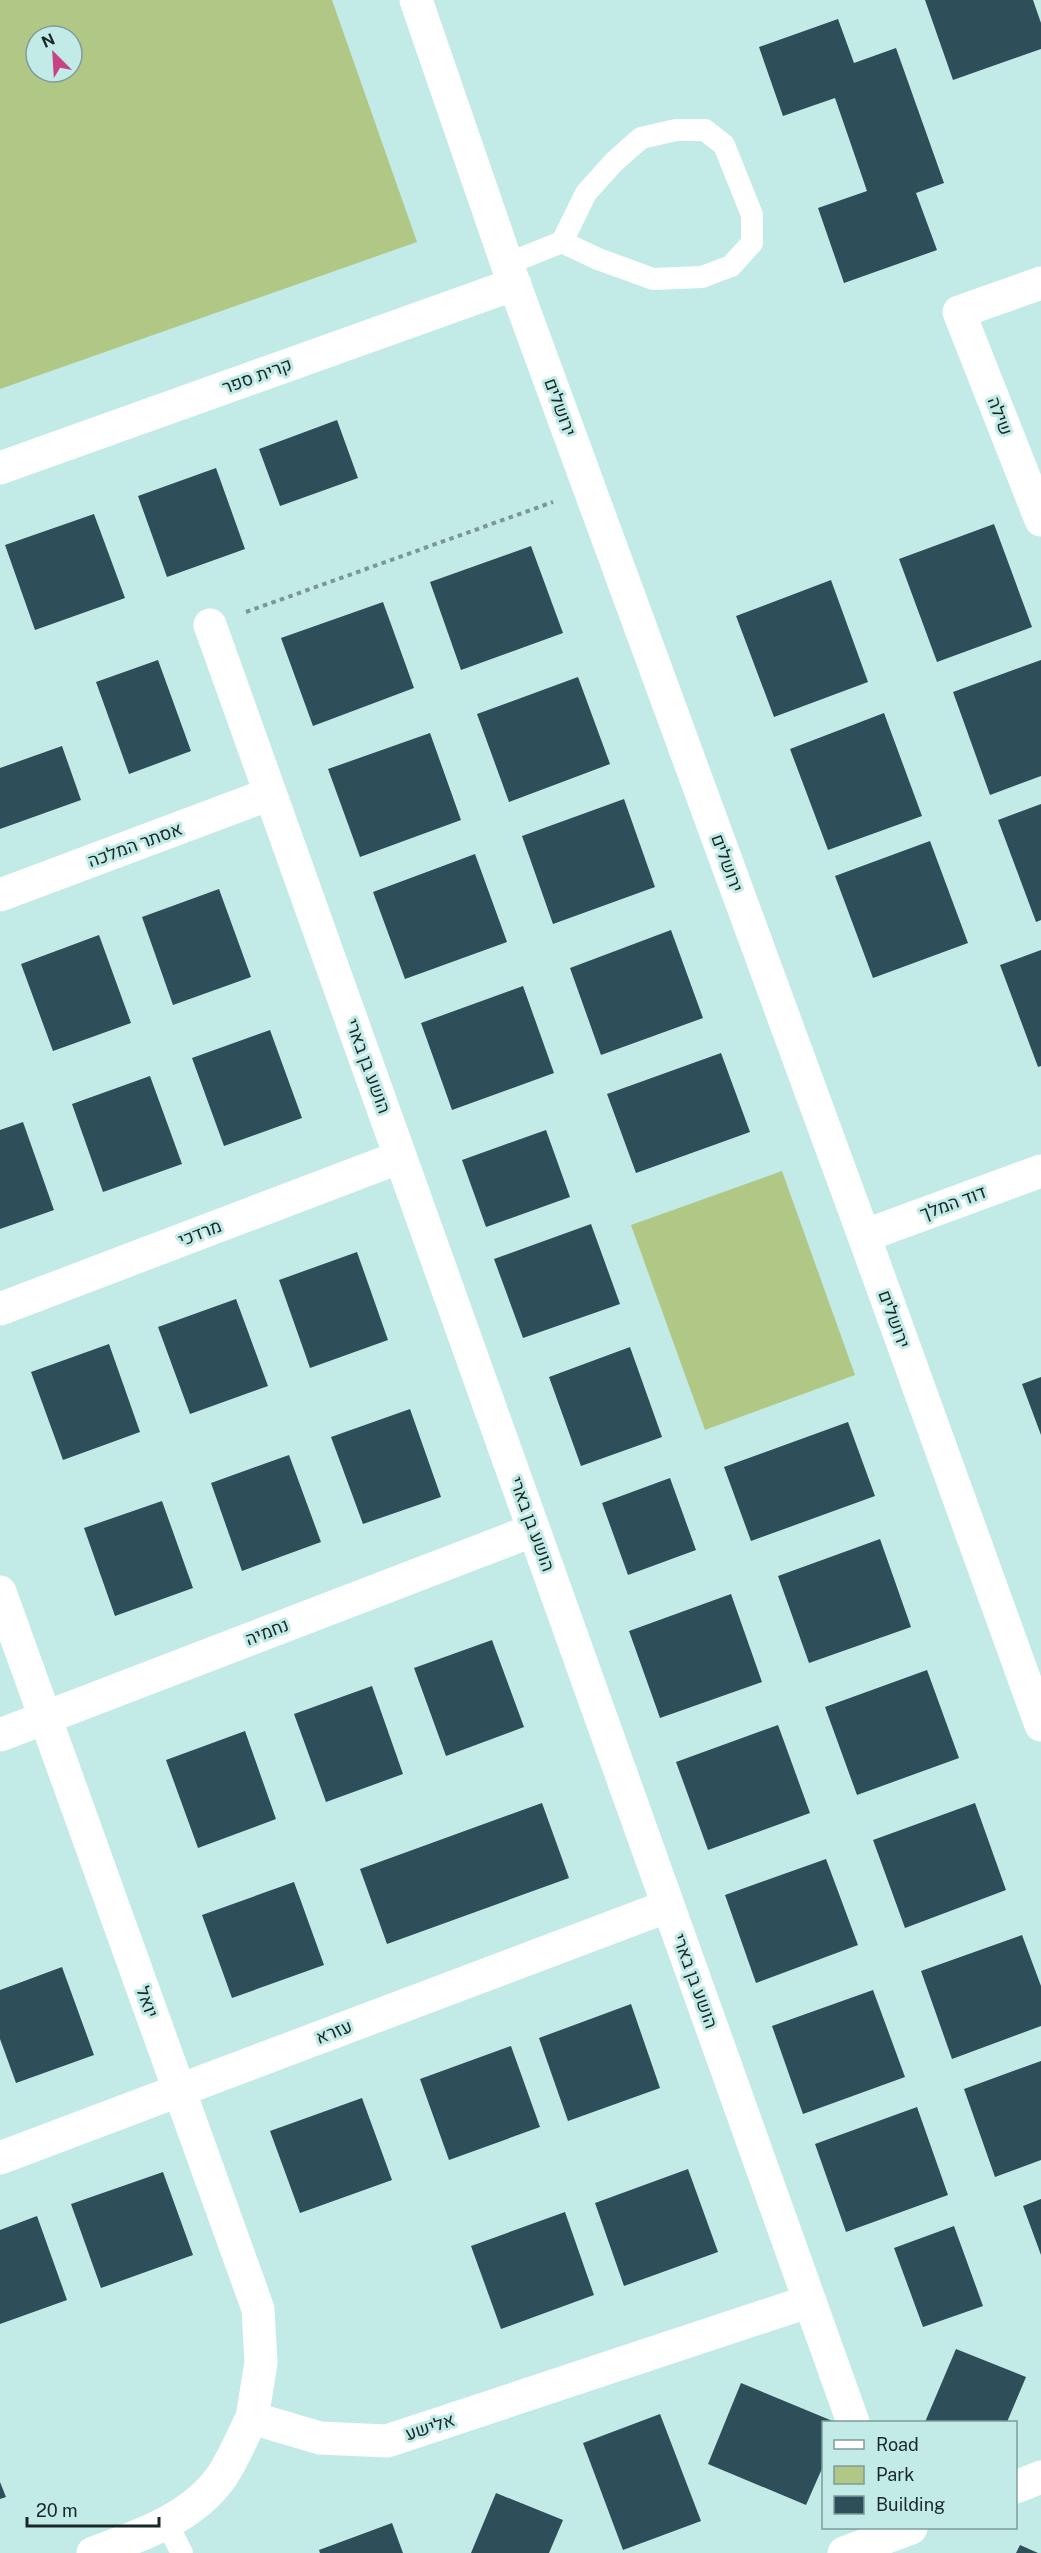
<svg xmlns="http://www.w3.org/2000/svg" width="1041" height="2553" viewBox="0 0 1041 2553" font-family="'Public Sans',Heebo,sans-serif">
<rect width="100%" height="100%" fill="#c2ebe7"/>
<path fill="#b1c785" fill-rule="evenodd" d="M0 0H332L417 242 0 389ZM36 36H72V72H36Z
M782 1171 855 1375 705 1430 631 1225Z"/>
<path fill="#2e4e59" d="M925 0H1033L1041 23V49L953 80Z
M838 19 854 63 896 48 944 183 916 193 937 250 844 283 818 208 867 191 835 98 783 116 759 47Z
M337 420 358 478 280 506 259 449Z
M216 468 245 549 167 577 138 496Z
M94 514 125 598 35 630 5 545Z
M994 524 1032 627 937 662 899 559Z
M531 546 563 633 461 670 430 582Z
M831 580 868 682 774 717 736 616Z
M383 602 414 688 313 726 281 638Z
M158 660 191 751 129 774 96 682Z
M1041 660V776L990 795 953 692Z
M578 677 610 764 509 802 477 714Z
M884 713 922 816 828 850 790 749Z
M430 733 461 820 360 857 328 769Z
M62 746 81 800 0 829V768Z
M624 799 655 887 553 924 522 836Z
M1041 804V920L1036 922 998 820Z
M930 841 968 943 873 978 835 876Z
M475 854 507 942 405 979 373 892Z
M219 889 251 977 173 1005 142 917Z
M671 930 703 1018 601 1055 570 968Z
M99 935 131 1023 53 1051 21 964Z
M1041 950V1066L1038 1067 1000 965Z
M523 986 554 1073 452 1110 421 1023Z
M270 1030 302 1118 224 1146 192 1058Z
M721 1053 750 1132 636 1173 607 1094Z
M150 1076 182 1164 103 1192 72 1104Z
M23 1122 54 1210 0 1229V1130Z
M546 1130 570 1197 486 1227 462 1160Z
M591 1224 620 1304 523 1338 494 1259Z
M357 1252 388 1340 310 1368 279 1280Z
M236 1299 268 1386 190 1414 158 1327Z
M109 1344 140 1432 63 1460 31 1372Z
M630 1347 662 1437 581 1466 549 1377Z
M1041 1377V1435L1022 1384Z
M410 1409 441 1497 363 1524 331 1437Z
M848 1422 875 1496 751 1541 724 1467Z
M289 1455 321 1542 242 1571 211 1483Z
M670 1478 696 1550 628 1575 602 1503Z
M162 1501 193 1588 115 1616 84 1528Z
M880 1539 911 1627 809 1663 778 1576Z
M731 1594 762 1682 660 1718 629 1631Z
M492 1640 524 1727 446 1756 414 1668Z
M927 1670 959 1758 857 1795 825 1707Z
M372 1686 403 1774 326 1802 294 1714Z
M778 1725 810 1813 708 1850 676 1762Z
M245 1731 276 1819 198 1848 166 1760Z
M542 1803 569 1878 387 1944 360 1869Z
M975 1803 1006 1890 905 1928 873 1840Z
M826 1859 858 1945 756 1983 725 1895Z
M294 1882 324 1965 232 1998 202 1915Z
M1022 1935 1041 1986V2026L952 2059 921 1971Z
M62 1967 94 2055 16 2083 0 2039V1990Z
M873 1990 905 2077 803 2114 772 2026Z
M631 2004 660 2088 568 2121 539 2038Z
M511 2046 540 2127 449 2160 420 2079Z
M1041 2061V2160L995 2177 964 2089Z
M362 2098 392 2180 300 2213 270 2131Z
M917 2107 948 2195 846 2232 815 2144Z
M688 2169 718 2252 624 2286 595 2203Z
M163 2172 193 2255 101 2288 71 2204Z
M1041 2199V2255L1023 2206Z
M565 2212 594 2295 501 2329 471 2246Z
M37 2216 67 2300 0 2324V2230Z
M954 2226 983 2306 923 2327 894 2248Z
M956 2349 1026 2377 1007 2422H925Z
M741 2383 835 2422H824V2464L806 2505 708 2464Z
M660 2414 701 2521 623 2550 583 2443Z
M0 2482 6 2497 0 2499Z
M496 2493 563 2520 549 2553H471Z
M392 2523 403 2553H320L319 2550Z
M1020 2545 1038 2553H1016Z"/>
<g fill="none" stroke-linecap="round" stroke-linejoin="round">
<path stroke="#799794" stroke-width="4" stroke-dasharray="4.5 4.5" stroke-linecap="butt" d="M246 612 553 502"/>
<path stroke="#fff" stroke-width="22" d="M507 264 562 242 598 259 653 279 702 277 731 266 752 243V215L724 145 705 130H676L641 138 614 162 586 193 562 242
M166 2522 182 2553"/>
<path stroke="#fff" stroke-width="33" d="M1041 283 959 312 1041 520
M210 625 853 2422
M0 895 270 794
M0 1309 400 1157
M0 1592 258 2309 261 2363 252 2418
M0 1735 534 1530
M0 2158 668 1906
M1016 2487 1041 2477
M93 2553C140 2536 193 2518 222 2476 234 2458 242 2437 252 2418L320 2438 387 2441 810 2301
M844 2553 911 2528"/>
<path stroke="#fff" stroke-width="33" d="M416 0 507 264 864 1236 1041 1725
M0 468 515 284
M864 1236 1041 1171"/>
</g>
<g text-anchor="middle" stroke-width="6" stroke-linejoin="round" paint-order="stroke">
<g font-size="18" fill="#192827" stroke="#c2ebe7">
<text transform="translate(257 376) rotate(-20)" y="6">קרית ספר</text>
<text transform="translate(560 407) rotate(70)" y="6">ירושלים</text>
<text transform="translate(1000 416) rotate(69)" y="6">שילה</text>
<text transform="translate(135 845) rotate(-20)" y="6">אסתר המלכה</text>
<text transform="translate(727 863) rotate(70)" y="6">ירושלים</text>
<text transform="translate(368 1066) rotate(70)" y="6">הושע בן בארי</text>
<text transform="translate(953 1203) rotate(-20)" y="6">דוד המלך</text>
<text transform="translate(200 1233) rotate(-21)" y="6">מרדכי</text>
<text transform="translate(894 1319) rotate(70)" y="6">ירושלים</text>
<text transform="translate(532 1524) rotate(70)" y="6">הושע בן בארי</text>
<text transform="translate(267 1632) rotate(-21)" y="6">נחמיה</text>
<text transform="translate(695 1981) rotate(70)" y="6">הושע בן בארי</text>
<text transform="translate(147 2002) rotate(70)" y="6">יואל</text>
<text transform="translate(334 2032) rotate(-21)" y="6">עזרא</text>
<text transform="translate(430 2427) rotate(-18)" y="6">אלישע</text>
</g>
</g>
<rect x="822" y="2421" width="195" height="108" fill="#c2ebe7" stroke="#7e9d9a" stroke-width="1.5"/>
<rect x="834" y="2440" width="30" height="9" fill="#ffffff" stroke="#7e9d9a" stroke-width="1.5"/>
<text x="876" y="2451" font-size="18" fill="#192827">Road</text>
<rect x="834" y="2466" width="30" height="18" fill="#b1c785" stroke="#7e9d9a" stroke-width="1.5"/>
<text x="876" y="2481" font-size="18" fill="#192827">Park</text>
<rect x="834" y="2496" width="30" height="18" fill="#2e4e59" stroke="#7e9d9a" stroke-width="1.5"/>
<text x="876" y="2511" font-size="18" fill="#192827">Building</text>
<g transform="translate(54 54) rotate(336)"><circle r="28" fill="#c2ebe7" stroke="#7e9d9a" stroke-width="1.5"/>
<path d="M0-4.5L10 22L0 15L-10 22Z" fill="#c84385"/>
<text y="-9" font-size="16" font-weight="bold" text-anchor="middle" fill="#192827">N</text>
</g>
<path d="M27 2517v9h132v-9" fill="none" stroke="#192827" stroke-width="3"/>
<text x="36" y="2517" font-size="18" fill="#192827" stroke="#c2ebe7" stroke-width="4.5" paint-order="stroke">20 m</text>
</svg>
